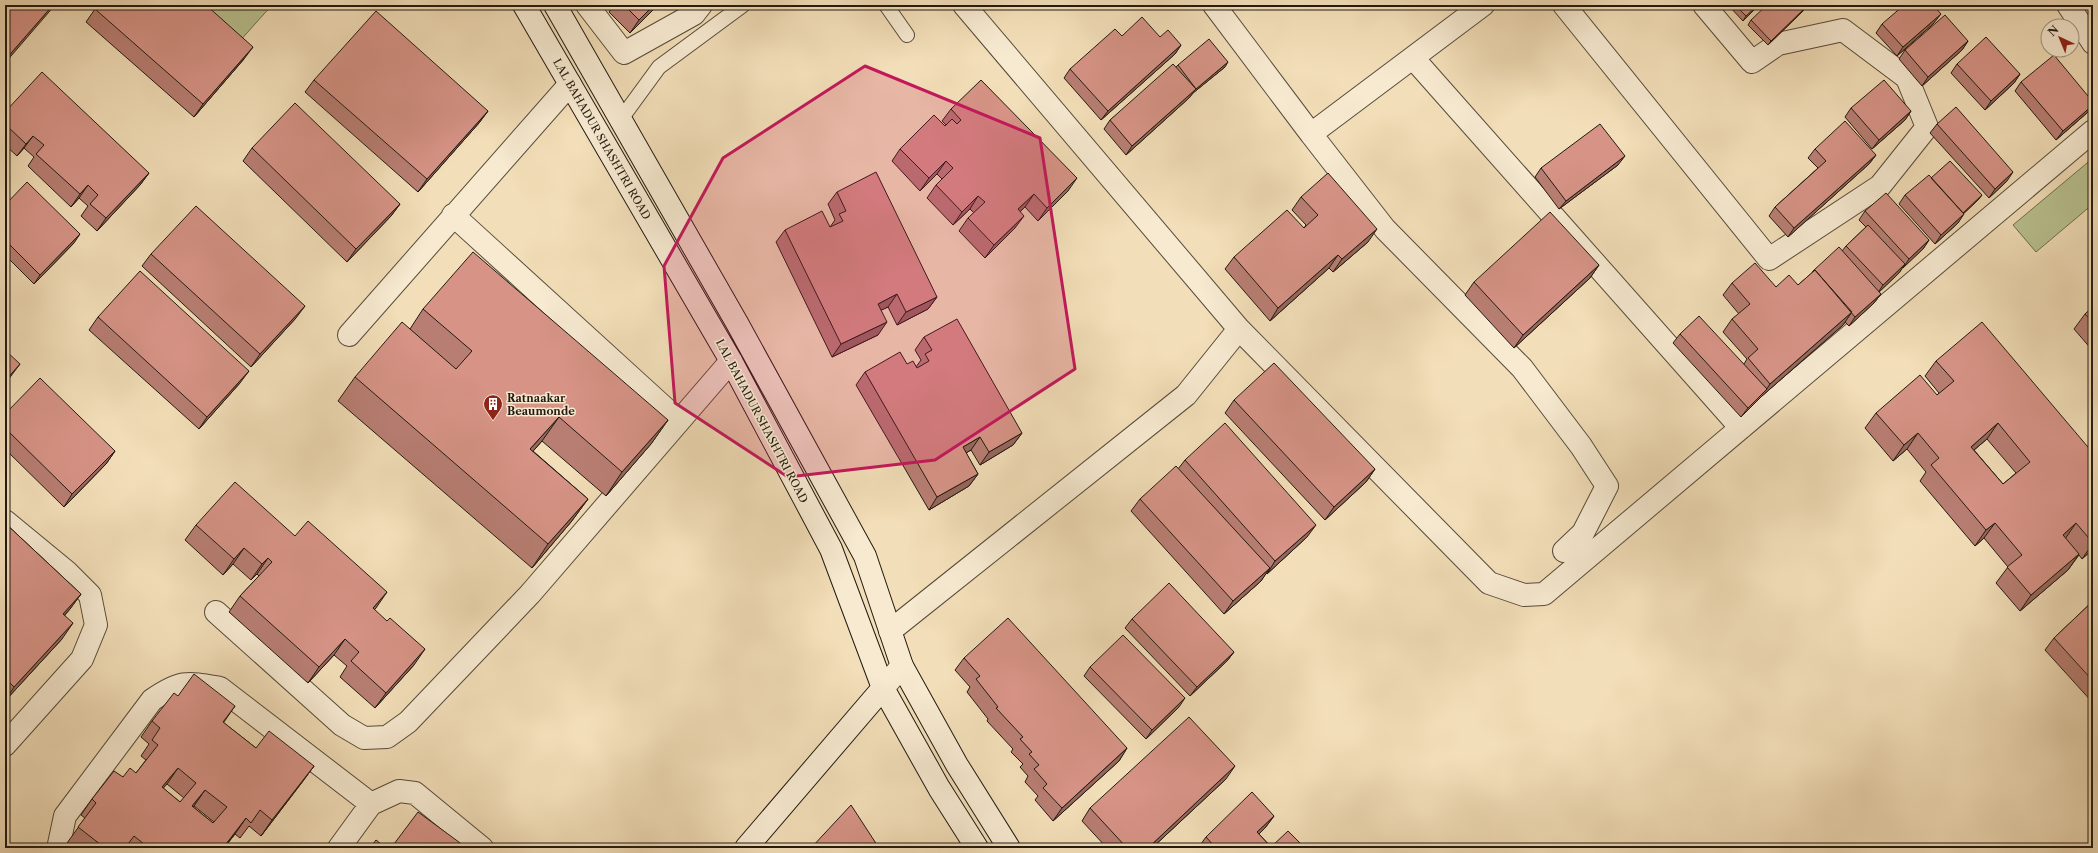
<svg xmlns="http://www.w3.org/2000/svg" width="2098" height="853" viewBox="0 0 2098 853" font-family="'Libre Caslon Text',serif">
<rect width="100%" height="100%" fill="#f2deb8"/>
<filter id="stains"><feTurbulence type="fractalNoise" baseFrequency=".005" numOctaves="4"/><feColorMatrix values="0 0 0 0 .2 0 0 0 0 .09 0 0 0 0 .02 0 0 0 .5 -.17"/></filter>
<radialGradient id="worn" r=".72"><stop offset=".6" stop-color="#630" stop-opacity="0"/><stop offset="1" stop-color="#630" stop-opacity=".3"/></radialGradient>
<path fill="#b9c190" stroke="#6e6e50" d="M195 5H272L238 43Z
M2093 158V204L2036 252 2013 225Z"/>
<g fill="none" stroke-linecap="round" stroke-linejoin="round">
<defs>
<path id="lane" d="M886 5 907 35
M621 119 659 67 743 5"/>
<path id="street" d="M587 5 624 53 694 14 701 5
M1214 5 1311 134 1483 5
M1564 5 1769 259 1880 186 1927 127 1907 78 1843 30 1778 44 1752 62 1704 5
M2068 5 2093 43
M1413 58 1741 428
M1311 134 1385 229 1522 368 1581 446 1607 486 1583 533 1564 551
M453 215 679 421
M1239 329 1489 583 1524 595 1544 594 2093 131
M349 335 570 84
M5 521 67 572 90 595 96 625 82 659 5 745
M216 612 342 725 364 738 387 737 408 722 530 594 731 361
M890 631 1186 395 1239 329 964 5
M883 688 902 666
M61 848 59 844 65 816 152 700C181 680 187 682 220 688L371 804
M339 848 371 804 399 791 415 793 482 848"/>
<path id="secondary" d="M524 5 731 361 831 549 883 688 939 788 977 848
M555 5 737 323 865 556 902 666 957 765 1009 848
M746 848 883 688"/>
</defs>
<use href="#lane" stroke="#564b3a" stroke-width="16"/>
<use href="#street" stroke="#564b3a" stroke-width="24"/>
<use href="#secondary" stroke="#221a10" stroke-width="24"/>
<use href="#lane" stroke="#f7ead1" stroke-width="14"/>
<use href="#street" stroke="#f7ead1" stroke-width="22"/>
<use href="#secondary" stroke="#f7ead1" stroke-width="22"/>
</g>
<path fill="#b87e73" stroke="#221a10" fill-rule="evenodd" d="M614 5H658L630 33 609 12Z
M1728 5H1759L1743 21Z
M1804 5H1809L1806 8Z
M1805 8 1802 12 1768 45 1748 25 1751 20Z
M95 9 244 59 194 117 86 22Z
M1934 23 1897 56 1876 33 1882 24Z
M1160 37 1181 45 1175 54 1101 120 1064 78 1070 69Z
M1968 41 1962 50 1922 86 1899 59 1905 50Z
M1957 64 2020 74 2014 83 1985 110 1951 73Z
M1178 65 1225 67 1193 93 1189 98 1126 155 1104 129 1110 120 1176 67Z
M314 80 488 111 479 123 418 192 305 92Z
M2021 82 2088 112 2056 140 2015 91Z
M1851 108 1911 111 1905 120 1872 149 1845 117Z
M951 109 1068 191 1038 221 1025 207 1020 212 1015 228 985 258 959 231 968 218 974 213 970 209 953 225 927 198 936 185 942 179 937 174 920 191 892 161 900 149 945 126 946 125 942 121Z
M5 112 149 173 140 185 97 231 81 216 88 206 79 198 71 207 28 166 34 157 24 148 17 156 5 145Z
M1937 124 2007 181 1989 198 1930 133Z
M252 148 400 204 391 216 347 262 243 161Z
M1815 149 1876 155 1869 164 1788 237 1769 216 1775 207 1818 168 1808 158Z
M1618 165 1559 209 1535 177 1541 168Z
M1931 178 1982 195 1978 200 1963 214 1958 223 1935 244 1899 204 1905 195Z
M837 192 937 297 928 309 897 325 888 307 881 310 878 335 832 357 776 242 785 230 830 227 835 220 828 204Z
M1301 197 1368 242 1333 272 1329 268 1270 321 1225 269 1234 257 1304 228 1306 225 1292 210Z
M5 205 74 243 34 284 5 255Z
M1865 211 1929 240 1923 249 1903 267 1899 273 1879 292 1881 294 1874 303 1849 326 1845 322 1843 325 1762 396 1741 417 1673 343 1680 334 1744 364 1747 359 1723 332 1732 319 1739 314 1723 295 1732 283 1776 287 1798 285 1812 273 1813 271 1842 251 1846 246 1866 227 1859 220Z
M151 254 296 318 251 367 142 266Z
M1599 265 1590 278 1514 348 1465 295 1474 282Z
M2093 307V351L2074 329 2085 314Z
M423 309 668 420 651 444 606 496 542 441 533 451 588 499 571 522 532 568 338 401 355 377 410 329Z
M98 317 240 383 199 429 89 330Z
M924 337 1022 433 1013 445 980 465 971 450 966 453 978 474 969 486 929 510 856 385 865 372 917 368 916 367 921 360 915 350Z
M1936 361 2093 453V549L2082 559 2079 555 2068 570 2020 611 1996 583 2008 567 1984 538 1975 546 1920 481 1926 472 1907 449 1893 461 1865 428 1876 413 1937 395 1939 393 1925 376ZM1987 439 2016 473 2003 484 1974 450Z
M1234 400 1375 469 1366 482 1325 520 1225 413Z
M5 414 115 451 106 464 64 507 5 449Z
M1185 460 1307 537 1267 574 1266 573 1261 581 1224 614 1131 511 1140 499 1178 469Z
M5 523 81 594 70 609 65 615 62 639 5 701Z
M196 525 295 536 376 608 374 610 414 665 375 708 340 677 347 666 334 655 308 683 229 612 240 596 259 576 257 574 251 580 233 564 223 575 185 540Z
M2093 601V703L2045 650 2054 638Z
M1132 619 1234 652 1227 661 1190 696 1125 628Z
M964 658 1127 748 1119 761 1053 821 1035 800 1038 796 1025 782 1028 776 1020 767 1023 764 1011 752 1013 749 987 721 988 719 967 692 970 687 955 670Z
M1090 667 1179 707 1146 739 1084 676Z
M178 696 224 723 256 748 314 766 303 781 261 836 249 826 240 838 235 834 227 844 231 848H73L67 843 85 818 81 815 92 799 123 777 136 773 146 760 141 756 149 744 141 737 152 721ZM167 784 184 798 180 802 163 788ZM194 806 214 822 213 823 193 807Z
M1226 779 1152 848H1107L1082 821 1090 808Z
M1274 816 1265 828 1259 834 1271 847 1305 848H1198L1206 837Z"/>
<path fill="#96675e" stroke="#221a10" d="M53 5H55L5 63V60Z
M654 5H658L630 33 639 20Z
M1758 5H1759L1743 21 1746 16Z
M1805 8 1802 12 1768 45 1771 41Z
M1941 14 1934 23 1897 56 1903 47Z
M1968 41 1962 50 1922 86 1928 77Z
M1181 45 1175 54 1101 120 1108 111Z
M253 47 244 59 194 117 203 104Z
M1228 62 1225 67 1193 93 1189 98 1126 155 1132 146 1196 89Z
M2020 74 2014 83 1985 110 1991 101Z
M2093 105 2088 112 2056 140 2063 131Z
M488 111 479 123 418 192 427 179Z
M1911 111 1905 120 1872 149 1879 140Z
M33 136 24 148 17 156 26 144Z
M1876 155 1869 164 1788 237 1794 228Z
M1625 156 1618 165 1559 209 1566 201Z
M946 161 937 174 920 191 929 178Z
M2013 172 2007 181 1989 198 1995 189Z
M149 173 140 185 97 231 106 218Z
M1077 178 1068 191 1038 221 1047 208Z
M88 185 79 198 71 207 80 194Z
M1034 194 1025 207 1009 222 1018 209Z
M1982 195 1978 200 1959 218 1962 213Z
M978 196 970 209 953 225 962 212Z
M400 204 391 216 347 262 356 249Z
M1964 214 1958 223 1935 244 1941 235Z
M1024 216 1015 228 985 258 994 245Z
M1377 229 1368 242 1333 272 1342 259Z
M80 234 74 243 34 284 40 275Z
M1929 240 1923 249 1903 268 1909 259Z
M1338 255 1329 268 1270 321 1278 308Z
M1905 264 1899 273 1877 294 1883 285Z
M1599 265 1590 278 1514 348 1523 335Z
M897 294 888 307 869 316 878 304Z
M1881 294 1874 303 1849 326 1855 317Z
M937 297 928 309 897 325 906 312Z
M305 306 296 318 251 367 260 354Z
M1852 312 1843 325 1762 396 1741 417 1748 408 1766 390 1770 384Z
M887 322 878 335 832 357 841 344Z
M20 364 5 384V381Z
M249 371 240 383 199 429 207 417Z
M559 417 542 441 514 473 530 449Z
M668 420 651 444 606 496 622 472Z
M1998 423 1987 439 1960 462 1971 447Z
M1022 433 1013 445 980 465 989 452Z
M1918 433 1907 449 1893 461 1904 445Z
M980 437 971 450 954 460 963 447Z
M115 451 106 464 64 507 72 494Z
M1375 469 1366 482 1325 520 1334 507Z
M978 474 969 486 929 510 937 497Z
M588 499 571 522 532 568 548 544Z
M1995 523 1984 538 1975 546 1986 530Z
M2076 523 2065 539 2063 535Z
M1316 525 1307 537 1267 574 1275 561Z
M2093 543V549L2082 559Z
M244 548 233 564 223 575 234 559Z
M2079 554 2068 570 2020 611 2031 595Z
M268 558 257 574 251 580 262 564Z
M1270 568 1261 581 1224 614 1233 601Z
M387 592 376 608 362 624 373 608Z
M81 594 70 609 52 629 63 614Z
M73 623 62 639 5 701 14 687Z
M345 639 334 655 308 683 319 667Z
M425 649 414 665 375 708 386 693Z
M1234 652 1227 661 1190 696 1197 687Z
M1185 698 1179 707 1146 739 1152 730Z
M235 706 224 722 212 738 223 722Z
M1127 748 1119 761 1053 821 1062 808Z
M314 766 303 781 261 836 272 820Z
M1235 766 1226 779 1152 848H1148Z
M178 768 167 784 151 802 162 787Z
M205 790 194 806 181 822 192 806Z
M1274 816 1265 828 1248 845 1257 832Z
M246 818 235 834 224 848Z"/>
<path fill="#d69386" stroke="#221a10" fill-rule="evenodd" d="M5 5H53L5 60Z
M99 5H206L253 47 203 104 95 9Z
M624 5H654L639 20Z
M1735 5H1758L1746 16Z
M1767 5H1802L1805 8 1771 41 1751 20Z
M1904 5H1933L1941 14 1903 47 1882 24Z
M376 11 488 111 427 179 314 80Z
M1945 15 1968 41 1928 77 1905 50Z
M1142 17 1160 37 1168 30 1181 45 1108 111 1070 69 1115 29 1122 36Z
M1986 37 2020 74 1991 101 1957 64Z
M1209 39 1228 62 1196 89 1178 65Z
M2054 55 2093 102V105L2063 131 2021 82Z
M1173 64 1196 89 1132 146 1110 120Z
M42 72 149 173 106 218 90 204 98 195 88 185 80 194 36 154 44 145 33 136 26 144 5 124V112Z
M981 80 1077 178 1047 208 1034 194 1018 209 1024 216 994 245 968 218 985 202 978 196 962 212 936 185 953 168 946 161 929 178 900 149 934 115 945 126 952 119 957 124 961 120 951 109Z
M1884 80 1911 111 1879 140 1851 108Z
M295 103 400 204 356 249 252 148Z
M1956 107 2013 172 1995 189 1937 124Z
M1845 121 1876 155 1794 228 1775 207 1826 161 1815 149Z
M1600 124 1625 156 1566 201 1541 168Z
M1950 161 1982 195 1963 213 1931 178Z
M876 172 937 297 906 312 897 294 878 304 887 322 841 344 785 230 822 211 830 227 843 221 839 214 846 211 837 192Z
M1328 173 1377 229 1342 259 1338 255 1278 308 1234 257 1287 210 1304 228 1318 215 1301 197Z
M1929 175 1964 214 1941 235 1905 195Z
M27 182 80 234 40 275 5 240V205Z
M1886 193 1929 240 1909 259 1865 211Z
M196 206 305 306 260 354 151 254Z
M1550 212 1599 265 1523 335 1474 282Z
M1868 225 1905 264 1883 285 1846 246Z
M1839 247 1881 294 1855 317 1815 270 1814 271H1813Z
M473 252 668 420 622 472 559 417 530 449 588 499 548 544 355 377 402 322 456 369 472 351 423 309Z
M1755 263 1776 287 1789 275 1798 285 1815 270 1852 312 1770 384 1748 358 1758 349 1732 319 1750 304 1732 283Z
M140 271 249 371 207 417 98 317Z
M2093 307V322L2085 314Z
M1699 316 1767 389 1748 408 1680 334Z
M957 319 1022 433 989 452 980 437 963 447 978 474 937 497 865 372 900 352 907 364 913 361 917 368 929 361 925 354 932 350 924 337Z
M1982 322 2093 453V543L2076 523 2063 535 2079 554 2031 595 2007 567 2022 555 1995 523 1986 530 1931 465 1939 458 1918 433 1904 445 1876 413 1920 375 1937 395 1954 381 1936 361ZM1998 423 2030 462 2003 484 1971 447Z
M5 350 20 364 5 381Z
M1274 363 1375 469 1334 507 1234 400Z
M40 378 115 451 72 494 5 428V414Z
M1225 423 1316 525 1275 561 1185 460Z
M1176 466 1270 568 1233 601 1140 499Z
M235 482 295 536 308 521 387 592 373 608 387 621 390 618 425 649 386 693 351 661 359 652 345 639 319 667 240 596 272 562 268 558 262 564 244 548 234 559 196 525Z
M5 523 81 594 63 614 73 623 14 687 9 682 5 686Z
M1169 583 1234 652 1197 687 1132 619Z
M2093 601V681L2054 638Z
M1008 618 1127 748 1062 808 1043 788 1047 784 1034 769 1039 765 1029 754 1032 752 1020 739 1023 737 996 708 998 707 976 679 980 676 964 658Z
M1123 635 1185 698 1152 730 1090 667Z
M194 674 235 706 223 722 256 748 269 731 314 766 272 820 260 810 251 823 246 818 226 844 231 848H149L134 836 125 848H105L78 827 96 803 92 799 114 771 123 777 130 768 136 773 158 745 152 740 160 728 152 721 174 693 178 696ZM178 768 196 783 180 802 162 787ZM205 790 227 807 213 823 192 806Z
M1189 717 1235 766 1148 848H1127L1090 808Z
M1252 792 1274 816 1257 832 1271 847 1288 831 1305 848H1216L1206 837Z
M851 805 879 848H811Z
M418 812 467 848H391Z
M376 840 386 848H370Z"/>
<path fill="#c2185b" fill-opacity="0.2" stroke="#c2185b" stroke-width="3" stroke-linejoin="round" d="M865 66 1040 138 1075 369 935 460 788 477 675 403 664 266 723 158Z"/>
<defs>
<symbol id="building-pin" viewBox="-11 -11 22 30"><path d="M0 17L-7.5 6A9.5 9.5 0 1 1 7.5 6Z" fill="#8f2418" stroke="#f7ead1"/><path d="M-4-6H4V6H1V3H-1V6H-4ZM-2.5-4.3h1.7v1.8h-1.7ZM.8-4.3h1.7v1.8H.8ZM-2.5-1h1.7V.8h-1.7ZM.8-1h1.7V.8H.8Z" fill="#fff"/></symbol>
</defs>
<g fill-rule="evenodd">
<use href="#building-pin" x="482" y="393" width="22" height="30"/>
</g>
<g text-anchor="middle" stroke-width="3" stroke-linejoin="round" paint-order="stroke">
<g font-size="11" fill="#221a10" stroke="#f7ead1">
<text transform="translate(602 139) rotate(60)" y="4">LAL BAHADUR SHASHTRI ROAD</text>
<text transform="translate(762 421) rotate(62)" y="4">LAL BAHADUR SHASHTRI ROAD</text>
</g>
<g font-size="11" font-weight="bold" fill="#221a10" stroke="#f7ead1" text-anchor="start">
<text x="507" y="402">Ratnaakar<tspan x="507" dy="13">Beaumonde</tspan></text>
</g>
</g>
<rect width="2098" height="853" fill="none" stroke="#f2deb8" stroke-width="20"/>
<rect x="6" y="6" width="2086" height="841" fill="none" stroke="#221a10" stroke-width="2"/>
<rect x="10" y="10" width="2078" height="833" fill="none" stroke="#221a10"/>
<g transform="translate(2060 38) rotate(316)"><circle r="19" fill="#f7ead1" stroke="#a29784"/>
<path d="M0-3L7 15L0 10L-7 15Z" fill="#8f2418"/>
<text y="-6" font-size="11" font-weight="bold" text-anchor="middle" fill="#221a10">N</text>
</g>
<rect width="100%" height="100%" filter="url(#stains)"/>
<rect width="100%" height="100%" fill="url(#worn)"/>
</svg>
